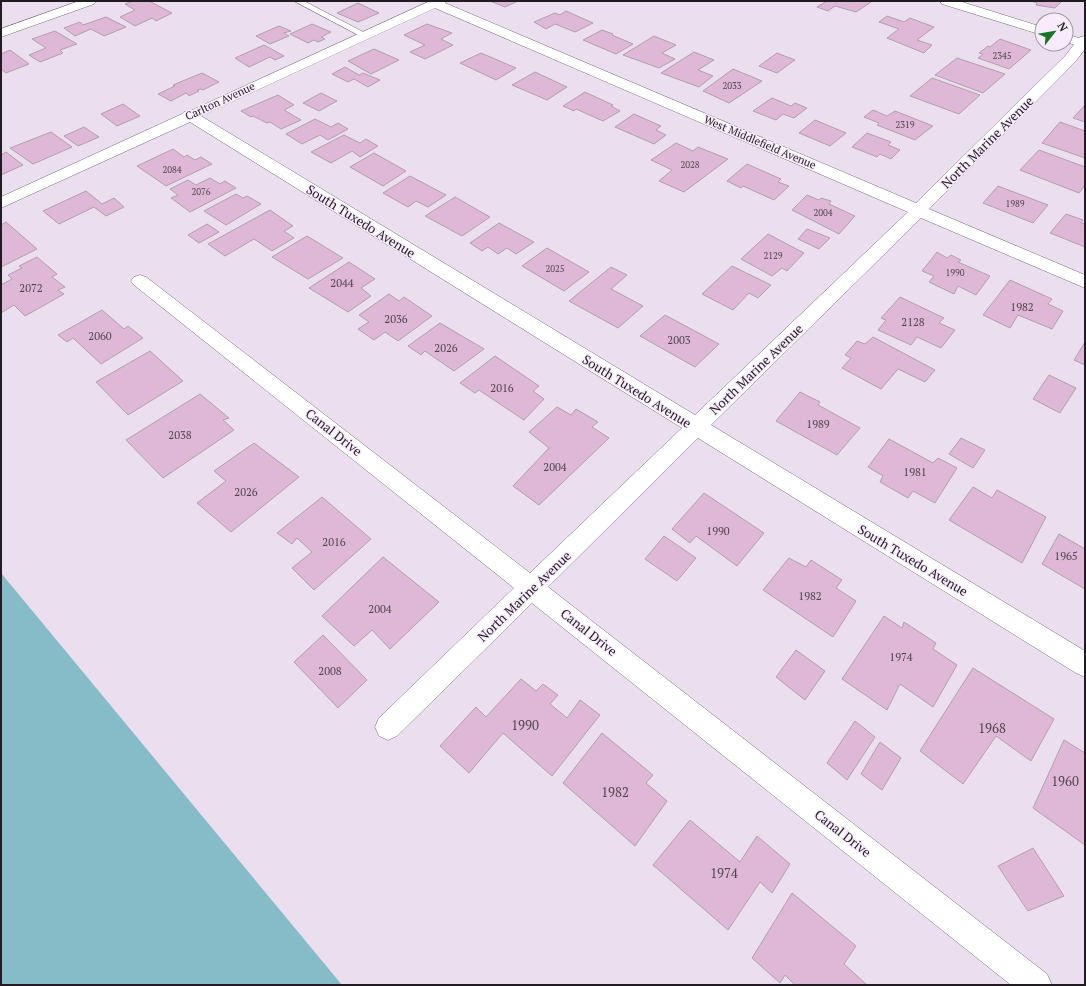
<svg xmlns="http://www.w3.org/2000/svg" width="1086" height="986" viewBox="0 0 1086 986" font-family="'PT Serif',serif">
<rect width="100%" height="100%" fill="#ebdeef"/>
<path fill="#85bcc7" d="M1 573 342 985H1Z"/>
<path fill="#deb8d6" stroke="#b1a0ad" d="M134 1H149L172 13 156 21 152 18 135 26 120 17 135 10 125 4Z
M490 1H518L505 7Z
M827 1H868L871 2 856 12 835 6 828 11 817 7Z
M1031 1H1062L1055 8 1036 5 1037 3Z
M358 3 379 13 358 22 337 13Z
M566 11 593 23 575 32 555 24 546 29 534 22 555 13 560 15Z
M887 16 904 22 910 18 934 27 917 40 932 45 924 53 887 38 899 29 879 22Z
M106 17 126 27 104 36 91 29 75 36 64 28 80 22 83 25Z
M312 24 331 32 321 37 325 39 318 42 314 40 308 43 290 34Z
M427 24 452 33 441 39 453 45 425 59 410 52 425 45 404 35Z
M279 26 291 31 284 33 289 36 270 44 256 36Z
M602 30 613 34 612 35 633 44 616 54 583 40Z
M55 31 77 44 60 50 63 53 40 62 29 55 46 48 32 39Z
M654 36 676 45 662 53 675 59 659 68 623 55Z
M1000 39 1031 50 1009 69 978 58 983 54 979 53 988 46 990 47Z
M264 45 284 56 275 60 270 57 249 67 235 58Z
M374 49 399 60 371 74 348 61Z
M10 50 29 64 6 73 1 69V54Z
M694 52 714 60 698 70 713 76 699 87 661 73Z
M481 53 516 68 496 80 460 63Z
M777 53 795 60 777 73 759 66Z
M957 58 1005 74 983 93 935 75Z
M345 67 359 75 363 73 380 80 368 87 354 79 348 82 332 74Z
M733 69 762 81 729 103 703 91Z
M535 72 567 87 547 100 512 85Z
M202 73 219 82 203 90 201 89 197 90 199 91 189 96 186 93 171 101 158 94 175 86 173 85Z
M932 78 980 95 959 114 910 96Z
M585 92 613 105 611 106 620 111 603 121 576 109 574 111 563 106Z
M321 93 337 101 319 111 303 103Z
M278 95 294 105 284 110 301 120 281 129 270 122 267 123 253 116 251 117 241 111Z
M772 98 791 106 795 103 807 108 794 118 783 114 776 120 753 111Z
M123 104 140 116 117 126 101 114Z
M1085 105V122L1073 118Z
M873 110 887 116 895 111 933 126 915 140 877 125 879 123 864 117Z
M634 114 661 126 656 130 666 135 654 144 615 127Z
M315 119 331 127 338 123 348 129 328 140 320 135 302 144 286 134Z
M815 120 846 133 830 146 799 133Z
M1060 122 1085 131V158L1042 143Z
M84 127 99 137 78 146 64 136Z
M51 132 72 147 33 164 10 148Z
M867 133 891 142 888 145 900 150 891 159 880 154 877 157 852 147Z
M344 135 360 143 366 139 378 146 360 157 352 151 331 163 311 152Z
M676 143 693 151 698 147 728 159 684 192 659 181 672 170 651 160Z
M173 149 184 157 187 155 195 160 201 157 212 164 166 186 137 166Z
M1039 150 1085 167V185L1079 193 1020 170Z
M6 152 23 165 1 175V155Z
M374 153 406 171 383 186 350 167Z
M747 164 781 179 778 182 789 186 774 200 743 186 741 188 727 181Z
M410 176 446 195 428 207 416 201 408 207 383 193Z
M210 178 220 184 225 181 236 188 190 212 171 198 178 195 170 189 188 180 196 185Z
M998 186 1048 205 1033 223 983 203Z
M86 191 102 204 114 198 124 207 106 216 94 207 59 224 43 211Z
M236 194 243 198 247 196 261 204 226 225 204 211Z
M807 195 819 200 821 198 831 201 829 204 855 216 839 234 792 210Z
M455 197 490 217 462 236 425 216Z
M270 210 293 226 284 231 294 238 272 251 254 239 225 256 208 244Z
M1066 214 1083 220 1081 223 1085 224V247L1050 233Z
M6 222 37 249 1 267V225Z
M499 223 534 242 516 254 507 248 498 254 488 247 482 251 470 243Z
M207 224 219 232 199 243 188 235Z
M807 229 830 238 819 249 798 239Z
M768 234 804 253 787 271 782 268 772 276 741 259Z
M307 236 343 258 308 279 272 257Z
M547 248 589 272 564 291 522 266Z
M937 252 947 258 951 255 961 260 958 262 990 276 976 295 958 286 954 294 929 282 934 276 922 271Z
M37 257 57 274 52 277 65 287 58 290 64 294 25 316 14 305 1 313V285L12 279 8 275 22 268 19 266Z
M349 262 375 279 361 288 371 296 348 312 309 288Z
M732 266 771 285 758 298 749 293 733 310 702 294Z
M611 267 627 275 611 289 643 306 618 328 569 301Z
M1010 280 1052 299 1048 304 1063 311 1052 329 1018 315 1010 328 983 315Z
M389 294 399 301 404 297 432 316 398 341 385 332 374 340 358 329 369 322 359 315Z
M900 297 944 318 939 323 955 330 941 348 917 337 911 345 878 330 886 320 881 318Z
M102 310 124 329 128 326 143 338 101 364 73 338 67 342 58 335Z
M665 315 719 344 695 367 640 336Z
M440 323 484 349 454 371 425 351 421 355 408 346Z
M873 337 935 370 925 382 898 369 881 389 842 368 851 358 845 355 857 341 865 344Z
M1085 342V365L1074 360Z
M150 351 183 381 128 415 96 382Z
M495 356 539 386 533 391 544 399 524 420 479 390 475 393 460 383Z
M1049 375 1076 388 1060 413 1033 399Z
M800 392 820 402 818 405 860 428 837 455 776 421Z
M200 394 229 418 223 420 234 430 163 478 126 440Z
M557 407 571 415 576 409 598 422 592 427 609 438 539 505 513 486 549 448 529 432Z
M961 438 985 450 973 468 949 454Z
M889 439 933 463 938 458 957 468 935 503 913 491 908 498 880 482 883 476 868 467Z
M254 443 299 477 231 532 197 503 226 481 214 471Z
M973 487 992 498 997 490 1046 517 1022 563 949 520Z
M704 493 764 533 737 566 696 536 690 543 672 529Z
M322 497 371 539 314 590 292 568 312 552 297 538 292 544 277 533Z
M1059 534 1085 549V589L1042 564Z
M664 536 696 558 677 581 645 559Z
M383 557 439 602 390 649 372 630 354 646 322 616Z
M789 558 806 567 811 560 842 580 836 588 856 601 833 637 763 590Z
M884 616 902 628 904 622 936 643 933 649 957 665 933 707 900 684 887 710 842 679Z
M323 635 367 680 338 708 294 662Z
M796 650 825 671 805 700 776 677Z
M973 668 1054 719 1031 761 996 736 963 784 920 751Z
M521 679 536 691 543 684 558 695 550 704 567 718 580 700 600 715 552 776 503 733 469 773 440 746 476 707 486 717Z
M855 721 875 737 847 780 827 763Z
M602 733 653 775 646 783 667 801 635 846 563 783Z
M1064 740 1085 753V845L1033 808Z
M880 742 901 758 882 790 861 774Z
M690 820 740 862 757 836 790 864 772 893 760 882 728 930 653 865Z
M1033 848 1064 896 1028 911 998 866Z
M792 893 856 946 844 964 867 985H795L785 975 780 983 752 958Z"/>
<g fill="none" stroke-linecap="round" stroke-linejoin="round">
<defs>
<path id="lane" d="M294 1H304L369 35 368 37H362Z"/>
<path id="street" d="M79 1H96L94 4 1 37V29Z
M430 1H446L445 3 916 203 1065 56 1080 37 1085 36V49L1075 62 929 209 1085 275V288L921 218 711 425 1085 651V677L1076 673 698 438 548 587 1047 974 1052 985H1011L532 603 397 736 388 740 379 736 375 727 379 718 514 588 134 285 131 281 134 277 140 275 146 277 530 573 682 428 190 122 1 208V197L182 114 184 112 190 111ZM435 8 908 212 695 415 201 116Z"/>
<path id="secondary" d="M940 1H959L1042 27V35L942 4Z
M1066 34 1085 40V48L1066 42Z"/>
</defs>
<use href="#lane" stroke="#776c7a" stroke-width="1"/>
<use href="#street" stroke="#776c7a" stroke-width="1"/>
<use href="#secondary" stroke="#776c7a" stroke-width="1"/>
<use href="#lane" fill="#fff" fill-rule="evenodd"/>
<use href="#street" fill="#fff" fill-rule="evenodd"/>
<use href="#secondary" fill="#fff" fill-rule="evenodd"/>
</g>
<g text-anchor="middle" stroke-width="3" stroke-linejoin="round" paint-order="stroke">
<g font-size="9" fill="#50434f">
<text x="1002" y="59">2345</text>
<text x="732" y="89">2033</text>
<text x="905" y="128">2319</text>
<text x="690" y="168">2028</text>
<text x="172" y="173">2084</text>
<text x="201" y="195">2076</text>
<text x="1015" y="207">1989</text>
<text x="823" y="216">2004</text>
<text x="773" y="259">2129</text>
<text x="555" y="272">2025</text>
<text x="955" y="276">1990</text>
</g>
<g font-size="11" fill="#211c22" stroke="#f8ecfc">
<text transform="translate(220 101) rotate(-25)" y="4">Carlton Avenue</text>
<text transform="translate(760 142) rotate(23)" y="4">West Middlefield Avenue</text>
</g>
<g font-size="11" fill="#50434f">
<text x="342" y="287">2044</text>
<text x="31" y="292">2072</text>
<text x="1022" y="311">1982</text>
<text x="396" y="323">2036</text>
<text x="913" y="326">2128</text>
<text x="100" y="340">2060</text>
<text x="679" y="344">2003</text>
<text x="446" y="352">2026</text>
<text x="502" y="392">2016</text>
<text x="818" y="428">1989</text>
<text x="180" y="439">2038</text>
<text x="555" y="471">2004</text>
<text x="915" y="476">1981</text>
<text x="246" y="496">2026</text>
<text x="718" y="535">1990</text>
<text x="334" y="546">2016</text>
<text x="1066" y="560">1965</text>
<text x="810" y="600">1982</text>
<text x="380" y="613">2004</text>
<text x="901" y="661">1974</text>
<text x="330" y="675">2008</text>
</g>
<g font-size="13" fill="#211c22" stroke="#f8ecfc">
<text transform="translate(987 142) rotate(-45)" y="5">North Marine Avenue</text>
<text transform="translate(361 221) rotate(32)" y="5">South Tuxedo Avenue</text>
<text transform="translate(756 369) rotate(-44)" y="5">North Marine Avenue</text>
<text transform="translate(637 391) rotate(32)" y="5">South Tuxedo Avenue</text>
<text transform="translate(334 432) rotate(38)" y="5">Canal Drive</text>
<text transform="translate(913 560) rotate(31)" y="5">South Tuxedo Avenue</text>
<text transform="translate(524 596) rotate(-44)" y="5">North Marine Avenue</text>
<text transform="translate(589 632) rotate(38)" y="5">Canal Drive</text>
<text transform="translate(843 833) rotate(38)" y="5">Canal Drive</text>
</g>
<g font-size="13" fill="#50434f">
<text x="525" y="730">1990</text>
<text x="992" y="733">1968</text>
<text x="1065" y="786">1960</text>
<text x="615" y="797">1982</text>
<text x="724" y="878">1974</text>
</g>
</g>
<rect width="1086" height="986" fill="none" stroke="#211c22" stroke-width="4"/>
<g transform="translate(1054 32) rotate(59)"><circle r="19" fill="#f8ecfc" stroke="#a299a5"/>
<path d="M0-3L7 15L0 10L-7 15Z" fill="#177626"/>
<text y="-6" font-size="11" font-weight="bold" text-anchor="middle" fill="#211c22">N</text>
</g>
</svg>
